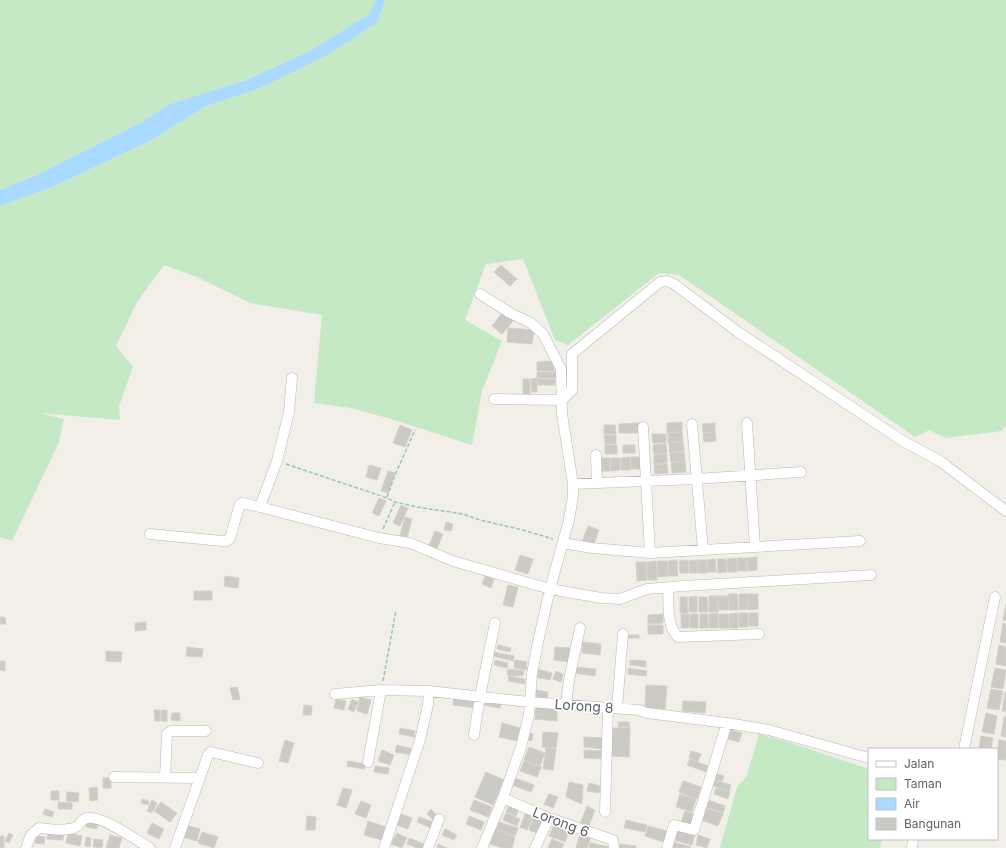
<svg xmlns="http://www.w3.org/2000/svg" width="1006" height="848" viewBox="0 0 1006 848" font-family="Inter,sans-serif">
<rect width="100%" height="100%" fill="#f1efe8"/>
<path fill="#c5e8c5" d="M0 0H376L369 14 310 51 246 80 170 104 140 123 37 175 0 190Z
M385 0H1006V425L1002 431 945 438 929 430 915 437 679 275 659 273 568 345 555 340 523 259 486 264 465 320 502 341 482 391 472 445 391 419 351 408 314 403 322 315 250 303 197 277 164 265 137 302 116 346 133 367 119 406 120 420 39 413 64 419 59 442 12 541 0 537V206L52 187 150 141 206 106 258 89 378 22Z
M758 734 788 742 869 769V839H882L880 848H720L737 787 746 777 758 739Z"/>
<path fill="#aadaff" d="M376 0H385L378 22 327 55 258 89 206 106 150 141 52 187 0 206V190L37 175 140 123 170 104 246 80 310 51 369 14Z"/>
<path fill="#cccac5" stroke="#d6d1c6" d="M501 265 517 279 510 286 494 272Z
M502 313 513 321 502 334 492 326Z
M508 328 534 330 532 344 507 342Z
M554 361V371H537V362Z
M537 372H557V378H537Z
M537 378V392H532L531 379Z
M523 379H530V395H523Z
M537 379H555V385H537Z
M682 422V431L667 433V423Z
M639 423V433H619V424Z
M715 423V432H703L702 424Z
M400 425 412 430 405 447 393 443Z
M604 425H615L616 434H604Z
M682 432 683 441 668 443V433Z
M715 432 716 441 704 442 703 433Z
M652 434H666V443H653Z
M604 435H616V444H605Z
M683 442 684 451 670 453 669 443Z
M666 444 667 453 654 454 653 445Z
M605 445H617V454H605Z
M623 445H635V453H623Z
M684 452 685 461 671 462 670 453Z
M667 454V463L654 464V455Z
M630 457V470H621V458Z
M631 457H640L641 469H631Z
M600 458H610V471H601Z
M611 458H620V470L611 471Z
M685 461 686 472 672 473 671 463Z
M667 464 668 473 655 474 654 465Z
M369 465 381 468 377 480 366 477Z
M388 471 395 473 388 493 381 491Z
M379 498 386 501 379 516 372 513Z
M401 505 408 508 400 526 393 523Z
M405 517 412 519 407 538 400 536Z
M446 522 453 524 451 531 444 530Z
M588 526 599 530 593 546 582 542Z
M435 531 443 534 437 549 429 546Z
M520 555 533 559 528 574 515 570Z
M757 557V570L748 571 747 558Z
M736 558 737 572H728L727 559Z
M737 558H746L747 571H738Z
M715 559 716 572H707V560Z
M717 559H726L727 572 718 573Z
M677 560 678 576H668V561Z
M688 560V573H680L679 561Z
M697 560 698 573H689V561Z
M698 560H706L707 573H698Z
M656 561 657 580H648L647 562Z
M657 561H667L668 576 658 577Z
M636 562H646L647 580 637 581Z
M225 576 239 578 238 588 224 586Z
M485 576 494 579 491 588 482 584Z
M508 585 518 587 513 607 503 605Z
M194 591H212V600H194Z
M728 594H737L738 610H729Z
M739 594H748V609L739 610Z
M748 594H758V609L748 610Z
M697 596V612H689V597Z
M709 596H718V612H709Z
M718 596H728V610H718Z
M680 597H687L688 613H680Z
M699 597H707L708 612H699Z
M1006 604V621L1003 620Z
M718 613V628H709V614Z
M738 613V628H729V614Z
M739 613H748V627H739Z
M749 613H758V626H749Z
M663 614V623L648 624V615Z
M681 614H689V628H681Z
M690 614H698V628H690Z
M700 614H708V628H700Z
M719 614H728L729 628H719Z
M0 617H5L6 624H0Z
M146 622V630L135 631V623Z
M1003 623 1006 624V643L1000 642Z
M648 625H663V634H648Z
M628 635H639V638H628Z
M583 642 601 644 600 655 582 653Z
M498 645 511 648 510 652 497 649Z
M999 645 1006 647V666L996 664Z
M187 647 203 649 202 657 186 656Z
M555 647 570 648 569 662 554 660Z
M106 651 122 652 121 662 106 661Z
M494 652 514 656 513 661 493 656Z
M495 660 508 663 507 668 494 665Z
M515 660 527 662 526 670 514 668Z
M630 660 646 661V667L630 665Z
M0 661H5V671L0 670Z
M575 667 596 669 595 676 574 673Z
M628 668 647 671 646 676 628 674Z
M995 668 1006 670 1003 689 991 687Z
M508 669 524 671 523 676 507 675Z
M537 669 552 673 550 680 535 677Z
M556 671 563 674 561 682 553 679Z
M509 676 525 679V684L508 681Z
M646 685 667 686 665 709 645 707Z
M237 687 240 699 233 700 230 688Z
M991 689 1003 691 999 710 987 708Z
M535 690 548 692 547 701 535 700Z
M1005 692H1006V712L1002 711Z
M360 697 371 700 367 714 357 711Z
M454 697 477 699 476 708 453 705Z
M336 699 346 701 344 710 334 708Z
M352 699 358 702 354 712 348 709Z
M482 700 501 702 500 708 482 705Z
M683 701 706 702 705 713 682 711Z
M304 705 312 706 311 715H303Z
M536 707 557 708V721L535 719Z
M154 710H160V721H155Z
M161 710H167V721H161Z
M172 713H180V721L171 720Z
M986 713 997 716 994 734 982 732Z
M1004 717H1006V737L1001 736Z
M618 722H629L630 727H618Z
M502 723 520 728 517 741 499 737Z
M400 728 415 731 414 737 399 734Z
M611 728H630L629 757 611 756Z
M730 730 742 733 739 742 728 739Z
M543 732 558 733 556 748 542 747Z
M528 733 533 734 532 741 527 740Z
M981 736 993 738 991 749H979Z
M584 737 604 738 603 749 584 747Z
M285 740 294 743 288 763 279 761Z
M999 740 1006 741V760L997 759Z
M397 745 413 749 412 755 395 752Z
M529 747 545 753 540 766 524 760Z
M546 748 556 749 553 770 543 769Z
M382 750 394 755 390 765 378 761Z
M584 750 604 751V759L584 758Z
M691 751 701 754 698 762 689 758Z
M690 759 708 766 706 772 687 765Z
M348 761 365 764 364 769 347 766Z
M524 761 541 767 537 777 520 771Z
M375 766 389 768 388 774 374 772Z
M486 772 504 780 493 805 475 797Z
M714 773 724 776 722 781 712 778Z
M103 778H111V788H103Z
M515 778 534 785 531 792 512 785Z
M712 779 731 785 729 791 710 785Z
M683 781 701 787 697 799 679 792Z
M569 782 583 785 582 804 566 797Z
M589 783 601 786 599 793 587 791Z
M97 787 98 800 90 801 89 788Z
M343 788 352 790 346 808 337 805Z
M716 788 730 792 728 799 714 794Z
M51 791H59V800H51Z
M67 792 79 793 78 802 66 801Z
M549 794 558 797 553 808 544 804Z
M680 794 696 799 692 812 676 807Z
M142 799 149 801 148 805 141 803Z
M152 800 157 803 152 813 147 811Z
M474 800 492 807 488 817 470 810Z
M708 800 725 806 723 813 706 807Z
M361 801 371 805 366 818 355 814Z
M58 802 72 803V809H58Z
M161 802 177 813 170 822 154 811Z
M510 804 519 808 516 816 506 812Z
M587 806 595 810 588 828 580 824Z
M705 808 723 814 718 826 701 820Z
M45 809 54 812 52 817 43 814Z
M431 809 438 816 433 820 427 814Z
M685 811 695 814 691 824 681 822Z
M526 812 533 815 527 830 520 827Z
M506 813 520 819 517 826 503 820Z
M401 814 412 818 408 829 397 825Z
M307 816 316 817 315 830H306Z
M469 816 484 822 481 830 466 824Z
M419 817 434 822 431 828 417 822Z
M533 817 543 821 539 834 529 830Z
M88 819 98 821 97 829 86 827Z
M626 820 647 825 645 832 624 828Z
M368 821 386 827 382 840 364 835Z
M499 822 518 828 515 836 496 830Z
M152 823 164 829 159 839 147 833Z
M555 823 570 830 565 842 549 836Z
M186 825 200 829 197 841 182 837Z
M648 826 667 831 664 842 645 836Z
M445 829 457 835 454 840 442 835Z
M678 829 695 834 692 845 674 840Z
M495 830 515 837 512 848H502L490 844Z
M48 831 64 832 63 840 47 839Z
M202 832 218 837 214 848 198 843Z
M9 833 13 835 9 843 5 841Z
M68 833 82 836 80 846 66 843Z
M397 833 407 838 402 848 391 844Z
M580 834 591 837 587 848H576Z
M110 835 122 838 119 848H106Z
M698 835 710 839 707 848 696 845Z
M0 836H4V848H0Z
M36 836 45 837 44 844 35 843Z
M86 837 91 838 90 847 85 846Z
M409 838 424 844 423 848H417L407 844Z
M94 839 103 840 102 848 93 847Z
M552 839 564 844 562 848H548Z
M673 842 691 847 690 848H672Z
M590 843 610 847 609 848H589Z
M438 844 447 848H437Z
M620 844 636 846V848H620Z"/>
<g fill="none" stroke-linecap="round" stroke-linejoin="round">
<defs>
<path id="minor" d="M480 294 510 313 531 323 543 334 561 369 562 414 573 484V496L569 520 550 589 538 642 532 674 529 715 521 747 503 798 482 848
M292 378 289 412 277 461 260 507 379 538 410 543 453 561 550 589 601 598 620 599 647 589 684 586 871 575
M494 399 562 400 572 390V354L660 282 667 281 674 284 738 332 903 441 940 461 1006 511
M747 423 755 547
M692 424 703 550
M643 427 650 553
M596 455 597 483
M573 484 696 479 801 472
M150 534 222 541H227L230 538 240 504 242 503 260 507
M563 543 592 548 650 553 860 541
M668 588C669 604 666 625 678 637L759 634
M335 694 381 690 429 691 529 702 639 710 647 713 727 723 769 730 869 758
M566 705 569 680 580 628
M617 708 623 634
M474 735 480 696 495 623
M964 749 995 597
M368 762 381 690
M114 777 199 778
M165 777 167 734 171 731H206
M503 798 549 818 613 840 614 848
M605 812 608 708
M26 848 31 835 39 828C50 829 65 832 76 827 80 825 81 819 87 818 102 815 136 840 150 848
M175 848 208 755 211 752 258 763
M384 848 420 740 428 705 429 691
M428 848 439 819
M535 848 549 818
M667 848 674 825 694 830 727 723
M912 848 913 839"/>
</defs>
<use href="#minor" stroke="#b5b8bc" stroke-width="11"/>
<path stroke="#9cc7a9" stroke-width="1.5" stroke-dasharray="4 2" stroke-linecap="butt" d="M286 464 387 498 395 502 417 507 463 514 480 520 523 530 553 539
M387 497 395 475 415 430
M383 529 395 502
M383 681 396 610"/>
<use href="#minor" stroke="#fff" stroke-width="10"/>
</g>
<g text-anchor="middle" stroke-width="3" stroke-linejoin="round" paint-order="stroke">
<g font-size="14" fill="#5f6368" stroke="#fff">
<text transform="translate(584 706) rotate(4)" y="5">Lorong 8</text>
<text transform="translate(561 822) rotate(21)" y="5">Lorong 6</text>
</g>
</g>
<rect x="868" y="748" width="130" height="92" fill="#ffffff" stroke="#bfc1c3"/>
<rect x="876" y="761" width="20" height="6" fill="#ffffff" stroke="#bfc1c3"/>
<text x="904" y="768" font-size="12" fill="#5f6368">Jalan</text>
<rect x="876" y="778" width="20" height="12" fill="#c5e8c5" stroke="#bfc1c3"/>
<text x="904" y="788" font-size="12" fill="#5f6368">Taman</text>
<rect x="876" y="798" width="20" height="12" fill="#aadaff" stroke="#bfc1c3"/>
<text x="904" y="808" font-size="12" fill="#5f6368">Air</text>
<rect x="876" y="818" width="20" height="12" fill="#cccac5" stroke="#bfc1c3"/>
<text x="904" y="828" font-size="12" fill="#5f6368">Bangunan</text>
</svg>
